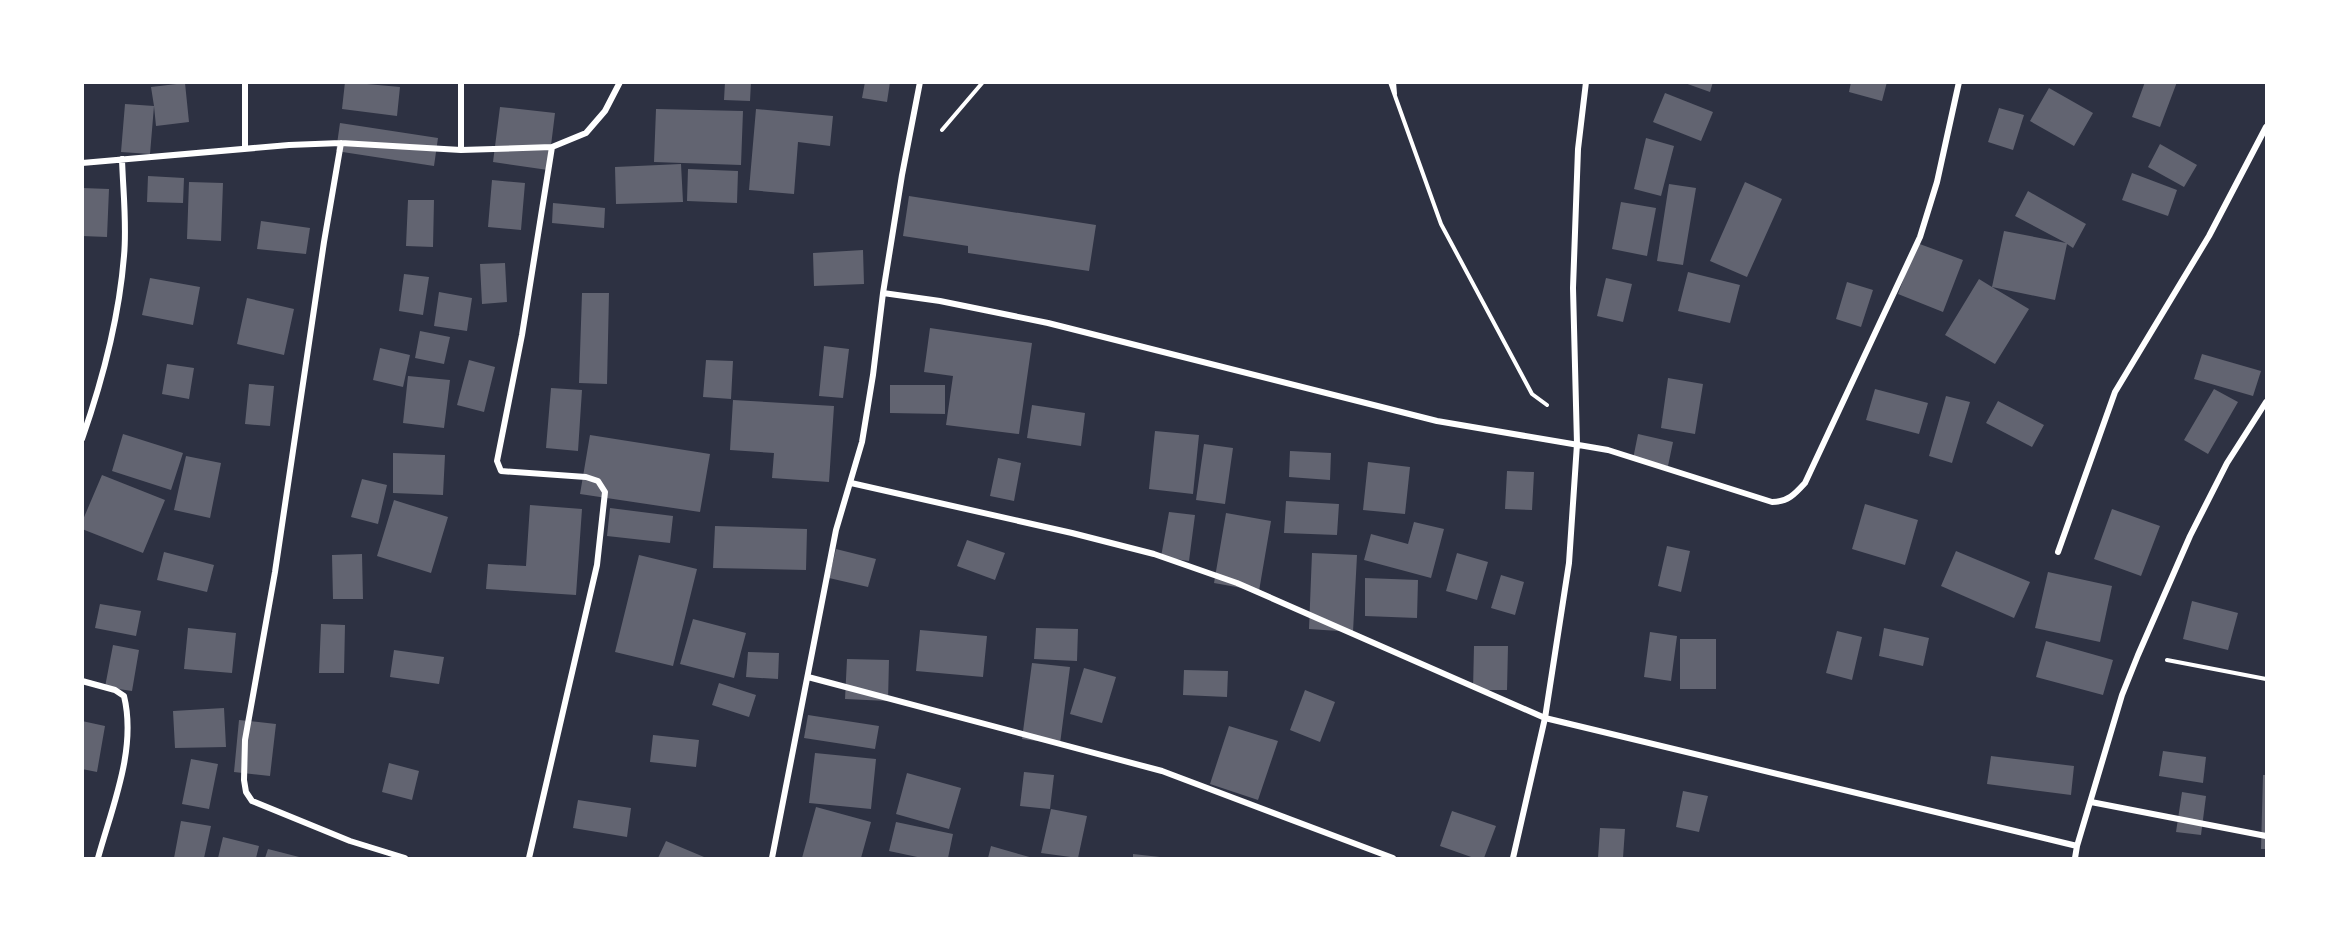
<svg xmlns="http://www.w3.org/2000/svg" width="2349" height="941" viewBox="0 0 2349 941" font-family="Ubuntu,sans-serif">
<rect width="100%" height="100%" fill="#2d3142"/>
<path fill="#626471" d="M345 82 400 87 397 116 342 109Z
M725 82H751L750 101 724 100Z
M865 82H890L887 102 862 98Z
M1682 82H1713L1710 92Z
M1851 82H1887L1882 101 1849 92Z
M2145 82H2177L2160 127 2132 117Z
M185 83 189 122 156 126 154 106 150 154 121 152 125 104 154 106 151 87Z
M2049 88 2093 113 2074 146 2030 121Z
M1665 93 1713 112 1701 141 1653 122Z
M500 107 555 113 548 170 493 162Z
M1999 108 2024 115 2013 150 1988 142Z
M656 109 743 111 741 165 654 162Z
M756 109 833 116 830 146 798 142 794 194 749 190Z
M340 123 438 138 434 166 336 151Z
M1646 138 1674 146 1661 196 1634 189Z
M2160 144 2197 165 2184 187 2148 167Z
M681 164 683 202 616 204 615 167Z
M688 169 738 171 737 203 687 201Z
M2132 173 2177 190 2168 216 2122 200Z
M148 176 184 178 183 203 147 202Z
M492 180 525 183 521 230 488 227Z
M189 182 223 183 221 241 187 239Z
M1745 182 1782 199 1747 277 1710 261Z
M1669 184 1696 188 1683 265 1657 261Z
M82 188 109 189 107 237 82 236Z
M2028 191 2086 224 2073 248 2067 244 2055 300 1992 287 2029 309 1995 364 1945 335 1979 279 1992 287 2004 231 2066 243 2015 216Z
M909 196 1096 225 1089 271 968 253V246L903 236Z
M408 200H434L433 247 406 246Z
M1621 202 1656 208 1647 256 1612 249Z
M553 203 605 208 604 228 552 223Z
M261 221 310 228 306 254 257 249Z
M1917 243 1963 260 1943 312 1898 294Z
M863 250 864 284 814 286 813 253Z
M505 263 507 302 482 304 480 264Z
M1688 272 1740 285 1730 323 1678 311Z
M404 274 429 277 423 315 399 311Z
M150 278 200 287 193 325 142 315Z
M1606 278 1632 284 1623 322 1597 316Z
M1847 282 1873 290 1861 327 1836 319Z
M439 292 472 298 467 331 434 326Z
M582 293H609L607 384 579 383Z
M247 298 294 309 284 355 237 344Z
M930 328 1032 343 1019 434 946 425 953 376 924 372Z
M420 331 450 337 444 364 415 358Z
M824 346 849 349 843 398 819 396Z
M380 348 410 355 403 387 373 380Z
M2202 354 2261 371 2253 396 2194 379Z
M469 360 495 367 484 412 457 405Z
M706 360 733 361 731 399 703 397Z
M167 364 194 368 189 399 162 394Z
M408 376 450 380 444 428 403 423Z
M1668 378 1703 384 1695 434 1661 428Z
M249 384 274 386 270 426 245 424Z
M890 385H945V414L890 413Z
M551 388 582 390 578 451 546 448Z
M1875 389 1928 403 1919 434 1866 420Z
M2214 389 2238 402 2208 454 2184 440Z
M1946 396 1970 402 1952 463 1929 456Z
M733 400 834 406 829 482 772 478 774 453 730 450Z
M1998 401 2044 425 2032 447 1986 423Z
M1032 405 1085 413 1081 446 1027 438Z
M1155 431 1199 435 1193 494 1149 489Z
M123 434 183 453 171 490 112 471Z
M1638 434 1673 442 1668 466 1633 459Z
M590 435 710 454 700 512 580 494Z
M1204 444 1233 448 1225 504 1196 500Z
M1290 451 1331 453 1330 480 1289 477Z
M393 453 445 455 443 495 393 493Z
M186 456 221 463 210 518 174 510Z
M998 458 1021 463 1014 501 990 496Z
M1368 462 1410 467 1405 514 1363 510Z
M1507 471 1534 472 1532 510 1505 509Z
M102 475 165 500 143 553 82 529V522Z
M362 479 387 485 378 524 351 517Z
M394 500 448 517 431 573 377 556Z
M1286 501 1339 504 1337 535 1284 533Z
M1865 504 1918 520 1905 565 1852 549Z
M530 505 582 509 576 595 486 589 488 564 526 566Z
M610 508 673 516 670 543 607 536Z
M2112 509 2160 526 2141 576 2094 559Z
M1169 512 1195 515 1189 561 1161 557Z
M1226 513 1271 521 1259 591 1214 583Z
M1414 522 1444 529 1431 578 1364 560 1371 534 1408 544Z
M715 526 807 529 806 570 713 568Z
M967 540 1005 553 995 580 957 566Z
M1667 546 1690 551 1681 592 1658 586Z
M836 549 876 559 868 587 829 578Z
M1956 551 2030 582 2014 618 1941 586Z
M164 552 214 565 207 592 157 580Z
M1312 553 1357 555 1353 632 1309 629Z
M1457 553 1488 562 1477 600 1446 591Z
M362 554 363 599H333L332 555Z
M639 555 697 569 673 666 615 652Z
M2048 572 2112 586 2100 642 2035 628Z
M1501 575 1524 582 1515 615 1491 608Z
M1365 578 1418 580 1417 618 1365 616Z
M2192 601 2238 613 2228 650 2183 639Z
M100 604 141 611 136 636 95 628Z
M693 619 746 633 734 678 680 664Z
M321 624 345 625 344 673H319Z
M188 628 236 633 232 673 184 669Z
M1036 628 1078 629 1077 661 1034 659Z
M1884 628 1929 638 1923 666 1879 656Z
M920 630 987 636 983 677 916 671Z
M1837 631 1862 637 1852 680 1826 673Z
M1650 632 1677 636 1671 681 1644 677Z
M1680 639H1716V689H1680Z
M2046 641 2113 660 2103 695 2036 677Z
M113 645 139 650 132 691 105 687Z
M1474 646H1508L1507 690H1473Z
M394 650 444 657 439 684 390 677Z
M748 652 779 653 778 679 746 677Z
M847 659 889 660 888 701 845 699Z
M1032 663 1070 667 1060 744 1022 739Z
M1084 668 1116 677 1102 723 1070 714Z
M1184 670 1228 671 1227 697 1183 695Z
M719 683 756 695 749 717 712 705Z
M1305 690 1335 702 1320 742 1290 730Z
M224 708 226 747 175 748 173 711Z
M808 715 879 726 875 749 804 738Z
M239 720 276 724 270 776 234 772Z
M82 721 105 726 97 772 82 769Z
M1229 726 1278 741 1258 800 1210 784Z
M653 735 699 740 696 767 650 762Z
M2163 751 2206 757 2203 783 2159 776Z
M815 753 876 759 871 809 809 803Z
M1991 756 2074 766 2071 795 1987 784Z
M191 759 218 764 209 809 182 804Z
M389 763 419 771 412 800 382 792Z
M1024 772 1054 775 1050 809 1020 806Z
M907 773 961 788 949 829 896 814Z
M2263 775H2266V849H2261Z
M1683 791 1708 796 1699 832 1676 827Z
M2182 792 2206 796 2201 835 2176 832Z
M578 800 631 808 627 837 573 828Z
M816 807 871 822 861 858H802Z
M1051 809 1087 816 1078 858 1041 853Z
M1452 811 1496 826 1484 858H1474L1440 846Z
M181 821 211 826 204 858H174Z
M896 822 953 834 948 858H922L889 851Z
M1600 828 1625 829 1623 858H1598Z
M223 837 259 846 256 858H218Z
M666 841 704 857 703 858H658Z
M991 846 1033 858H988Z
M268 849 303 858H265Z
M1133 854 1160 857V858H1133Z"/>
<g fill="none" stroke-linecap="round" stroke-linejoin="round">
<path stroke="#fff" stroke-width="4" d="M1390 82 1441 224 1532 394 1547 405
M1394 82 1395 94
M942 130 983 82
M2167 660 2266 679"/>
<path stroke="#fff" stroke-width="6" d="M245 82V147
M461 82V150
M341 143 324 242 275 572 245 740 244 780 246 792 252 801 350 841 405 858
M82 163 289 145 341 143 461 150 552 147 586 133 605 111 620 82
M883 293 940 301 1048 323 1437 421 1608 450 1772 502C1788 502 1795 494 1805 483L1920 237 1937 182 1959 82
M82 439C103 379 119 319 124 256 127 224 123 191 122 159
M851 483 1072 533 1154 554 1237 583 1545 718 2077 846
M2058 552 2115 392 2209 236 2266 127
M808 677 1162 771 1393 858
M82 681 115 690 124 696C137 749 112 807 98 858
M2091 802 2266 836
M529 858 597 565 605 492 598 481 586 477 501 471 497 461 522 335 552 147
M772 858 836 530 862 442 873 375 883 293 902 175 920 82
M1513 858 1545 718 1569 563 1577 444 1573 288 1578 149 1586 82
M2075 858 2077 846 2122 695 2138 655 2190 536 2227 463 2266 402"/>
</g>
<rect width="2349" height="941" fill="none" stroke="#ffffff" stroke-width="168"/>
</svg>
